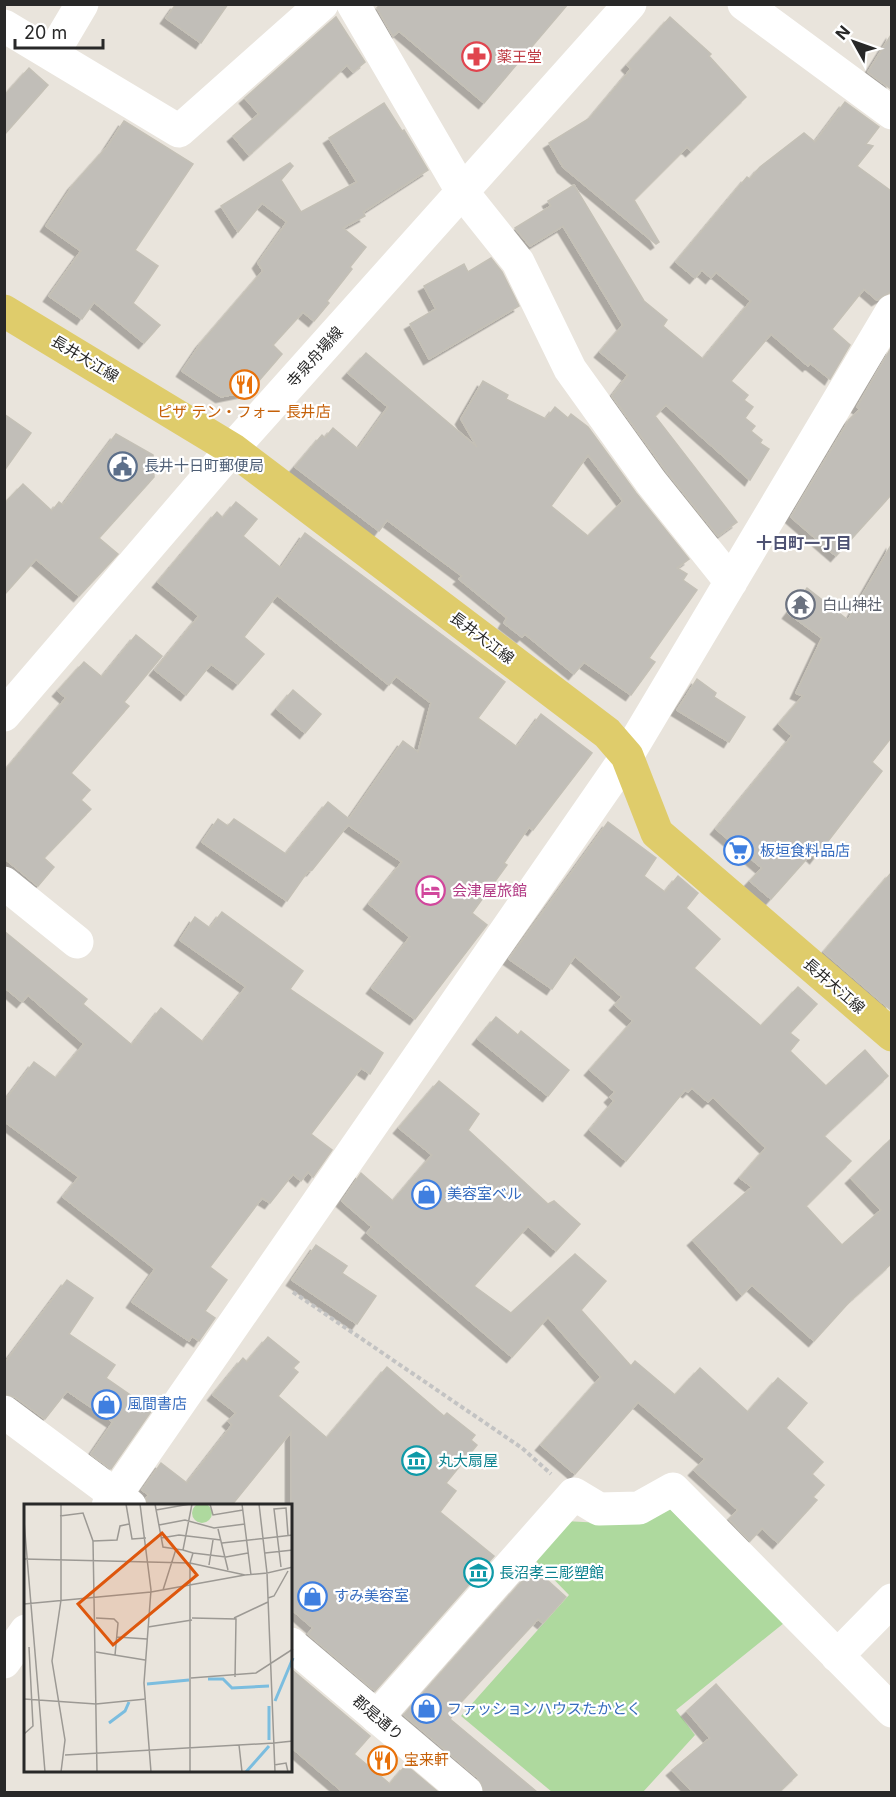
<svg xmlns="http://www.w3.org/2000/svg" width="896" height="1797" viewBox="0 0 896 1797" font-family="Inter,'Noto Sans JP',sans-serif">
<defs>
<filter id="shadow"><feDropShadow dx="-5.5" dy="5.5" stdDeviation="0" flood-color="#0004"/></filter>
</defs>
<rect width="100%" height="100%" fill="#e9e4dc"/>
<path fill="#aed99e" d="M670 1509 784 1623 676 1710 695 1735 643 1792H552L461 1716 569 1595 533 1558 565 1521 620 1524Z"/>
<path fill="#c1beb8" stroke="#c4c0b6" stroke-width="1.5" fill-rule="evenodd" filter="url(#shadow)" d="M176 4H228L201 43 166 18Z
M381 4H568L484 103 399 31 393 36 377 8Z
M336 17 365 62 353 72 347 65 249 155 233 136 259 114 245 98Z
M670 17 711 54 709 56 746 97 691 151 687 147 634 200 659 242 656 244 563 167 549 143 590 118 631 69 627 65Z
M891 35V89L868 72Z
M29 68 48 85 4 135V96Z
M845 102 879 127 866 144 873 146 857 166 891 191V292L877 300 864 289 832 329 850 345 830 379 810 363 808 366 771 334 731 381 748 395 744 400 753 407 745 418 755 426 751 431 762 440 760 443 769 449 750 480 666 405 655 416 737 522 718 536 666 471 612 396 628 375 600 352 623 325 563 226 530 246 515 228 551 206 548 201 574 185 644 301 667 320 663 326 703 359 751 301 716 272 711 278 702 270 695 278 676 262 747 177 750 179 760 167 804 133 815 142Z
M384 103 402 131 404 130 428 170 363 212 365 216 343 228 366 247 350 267 352 269 327 301 329 303 314 321 303 312 273 345 282 354 250 391 221 397 182 371 201 343 263 271 258 263 287 222 262 203 238 232 221 206 290 163 293 166 281 180 301 212 357 182 329 138Z
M124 121 193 164 135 250 158 266 133 303 160 325 144 343 94 302 82 319 49 296 81 251 46 226 73 185 107 147Z
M491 258 502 272 519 306 429 359 410 324 436 309 424 286 464 264 468 272Z
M891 348V495L836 556 791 517 849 420 860 409 857 407Z
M366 353 477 447 461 419 483 381 508 395 506 399 546 419 555 407 568 418 571 414 588 427 636 493 689 559 677 568 687 574 683 580 697 590 649 658 655 662 631 695 584 662 574 674 525 634 522 637 504 623 507 618 459 579 462 576 387 520 379 531 295 467 322 435 325 438 333 428 358 449 388 407 348 373ZM588 455 623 501 588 536 551 506Z
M4 414 31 433 4 471Z
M116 434 153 455 154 477 99 538 118 554 79 596 36 559 4 595V504L23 484 52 511 59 502 63 505Z
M236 502 257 519 243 536 281 568 305 533 505 682 478 718 517 747 541 714 592 753 533 830 529 827 504 863 507 865 472 913 487 925 415 1019 372 988 410 937 369 904 402 862 348 825 312 870 308 871 287 901 202 842 218 819 228 826 234 819 286 854 328 802 349 819 403 741 418 752 431 703 396 676 389 685 277 595 244 637 264 654 238 684 211 664 186 695 155 670 199 616 158 582 217 512 223 518Z
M891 545V738L872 762 882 771 815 858 811 854 771 899 750 881 762 868 716 829 792 736 779 724 803 696 796 693 822 638 788 613 807 588 848 620Z
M136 635 162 656 124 702 129 706 71 773 90 790 81 800 91 809 44 858 54 867 38 886 4 858V772L66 698 58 691 84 662 102 677Z
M697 679 716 693 714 697 745 717 729 742 677 710Z
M293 690 321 714 305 733 277 709Z
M608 822 656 858 644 876 665 892 678 876 698 893 686 908 720 939 694 968 761 1026 798 987 817 1004 790 1033 799 1040 790 1051 826 1086 865 1050 888 1076 824 1136 851 1161 806 1206 842 1245 881 1210 851 1178 891 1139V1264L851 1300 814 1341 752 1285 742 1295 693 1240 752 1187 740 1178 766 1148 713 1097 708 1102 692 1088 688 1092 685 1090 626 1161 590 1130 614 1101 610 1097 615 1092 590 1070 633 1021 615 1005 622 997 575 956 552 989 509 959Z
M891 873V1010L824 952Z
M222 912 303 971 290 989 383 1053 370 1074 361 1068 311 1134 332 1150 313 1177 308 1172 301 1181 293 1174 270 1203 262 1198 210 1267 227 1280 205 1311 215 1318 199 1341 192 1336 189 1341 132 1302 155 1269 63 1197 79 1177 4 1121V1102L34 1062 56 1078 84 1044 28 995 22 1002 4 987V931L87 999 83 1004 132 1045 161 1008 203 1042 246 987 180 940 195 917 210 928Z
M496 1017 518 1035 521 1031 569 1070 548 1096 478 1039Z
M439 1081 479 1114 468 1130 548 1204 554 1201 580 1224 556 1251 528 1226 474 1286 511 1313 575 1254 606 1281 581 1310 631 1366 635 1361 675 1395 700 1368 748 1412 778 1378 807 1403 786 1428 823 1462 812 1474 824 1485 813 1497 817 1500 778 1543 762 1528 750 1541 729 1519 738 1510 694 1470 705 1459 638 1402 575 1474 541 1445 601 1377 548 1317 512 1357 367 1233 372 1227 342 1201 361 1173 393 1201 432 1155 399 1128Z
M316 1245 347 1266 342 1273 376 1296 357 1324 292 1280Z
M67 1280 93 1298 69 1334 115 1365 106 1378 152 1410 111 1469 91 1454 113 1422 67 1391 45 1419 15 1397 4 1394V1364Z
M268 1337 299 1362 293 1368 298 1372 278 1396 327 1438 387 1367 444 1416 447 1413 475 1435 471 1440 477 1445 446 1483 456 1491 440 1512 494 1556 375 1691 308 1634 313 1628 291 1609V1432L231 1506H148L146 1498 149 1495 142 1490 161 1463 187 1483 232 1425 228 1421 236 1413 213 1395 243 1358 247 1362Z
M534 1568 566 1597 543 1623 538 1619 450 1714 453 1715 450 1719 537 1792H484L478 1778 404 1715Z
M291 1669 370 1736 354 1754 390 1784 406 1765 438 1792H343L291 1747Z
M716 1684 797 1775 779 1792H693L672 1770 710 1738 687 1711Z"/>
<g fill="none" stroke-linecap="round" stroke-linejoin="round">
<path stroke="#c3c3c3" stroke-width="4" stroke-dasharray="4.5 3" stroke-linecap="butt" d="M293 1292 522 1448 551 1474"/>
<path stroke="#fff" stroke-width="33" d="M353 4 463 193 518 262 570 369 651 482 731 582
M744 4 892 113
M4 26 179 131 322 4
M53 53 82 4
M4 883 77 942
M108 1506 627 756 892 311
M837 1656 892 1600
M4 1662 26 1631
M377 1717 574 1494 599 1509 639 1508 673 1489 892 1711"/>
<path stroke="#fff" stroke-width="33" d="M4 1412 130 1506
M291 1644 466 1792"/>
<path stroke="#fff" stroke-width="33" d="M4 715 232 449 630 4"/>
<path stroke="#dfcc6b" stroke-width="33" d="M4 311 232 449 607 733 627 756 657 833 892 1035"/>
</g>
<defs>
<symbol id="pharmacy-ring" viewBox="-11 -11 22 22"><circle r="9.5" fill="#fff" stroke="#e0444e" stroke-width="1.5"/><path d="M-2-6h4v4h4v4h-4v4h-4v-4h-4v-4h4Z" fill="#e0444e"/></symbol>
<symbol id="restaurant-ring" viewBox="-11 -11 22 22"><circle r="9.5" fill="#fff" stroke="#e8710a" stroke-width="1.5"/><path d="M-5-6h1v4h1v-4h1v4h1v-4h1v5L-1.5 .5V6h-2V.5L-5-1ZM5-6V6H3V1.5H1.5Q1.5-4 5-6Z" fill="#e8710a"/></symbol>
<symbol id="civic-ring" viewBox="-11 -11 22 22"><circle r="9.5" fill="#fff" stroke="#5c6f8a" stroke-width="1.5"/><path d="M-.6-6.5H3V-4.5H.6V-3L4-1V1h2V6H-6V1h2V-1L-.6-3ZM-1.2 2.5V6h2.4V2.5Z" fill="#5c6f8a"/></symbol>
<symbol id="temple-ring" viewBox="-11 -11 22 22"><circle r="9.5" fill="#fff" stroke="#6b7280" stroke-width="1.5"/><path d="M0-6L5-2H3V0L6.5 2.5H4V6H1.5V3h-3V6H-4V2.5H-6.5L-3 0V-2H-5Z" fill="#6b7280"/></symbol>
<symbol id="supermarket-ring" viewBox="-11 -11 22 22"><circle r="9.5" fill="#fff" stroke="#3f7fe0" stroke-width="1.5"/><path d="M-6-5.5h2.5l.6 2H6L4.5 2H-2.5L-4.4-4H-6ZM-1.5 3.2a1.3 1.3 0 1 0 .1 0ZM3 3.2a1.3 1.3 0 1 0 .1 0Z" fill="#3f7fe0"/></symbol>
<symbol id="hotel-ring" viewBox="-11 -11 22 22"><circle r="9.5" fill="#fff" stroke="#d1479c" stroke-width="1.5"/><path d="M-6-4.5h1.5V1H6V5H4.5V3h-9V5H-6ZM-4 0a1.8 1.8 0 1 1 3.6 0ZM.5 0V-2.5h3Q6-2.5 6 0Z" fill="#d1479c"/></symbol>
<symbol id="shop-ring" viewBox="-11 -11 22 22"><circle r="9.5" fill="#fff" stroke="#3f7fe0" stroke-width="1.5"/><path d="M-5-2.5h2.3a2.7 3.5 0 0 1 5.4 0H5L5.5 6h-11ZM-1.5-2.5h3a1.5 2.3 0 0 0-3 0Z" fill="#3f7fe0"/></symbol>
<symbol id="museum-ring" viewBox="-11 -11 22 22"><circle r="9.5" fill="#fff" stroke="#0f9aa8" stroke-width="1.5"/><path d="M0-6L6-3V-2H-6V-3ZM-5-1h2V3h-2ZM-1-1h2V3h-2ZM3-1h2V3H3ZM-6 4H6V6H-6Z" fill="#0f9aa8"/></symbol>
</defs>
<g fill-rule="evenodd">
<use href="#pharmacy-ring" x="460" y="40" width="33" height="33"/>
<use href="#restaurant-ring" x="228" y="368" width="33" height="33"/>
<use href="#civic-ring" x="106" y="450" width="33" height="33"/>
<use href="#temple-ring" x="784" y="588" width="33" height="33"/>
<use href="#supermarket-ring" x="722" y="834" width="33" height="33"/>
<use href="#hotel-ring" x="414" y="874" width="33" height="33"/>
<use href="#shop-ring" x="410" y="1178" width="33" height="33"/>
<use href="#shop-ring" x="90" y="1388" width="33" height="33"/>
<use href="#museum-ring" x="400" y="1444" width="33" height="33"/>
<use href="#museum-ring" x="462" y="1556" width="33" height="33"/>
<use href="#shop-ring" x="296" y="1580" width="33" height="33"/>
<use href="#shop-ring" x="410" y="1692" width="33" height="33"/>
<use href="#restaurant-ring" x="366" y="1744" width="33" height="33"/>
</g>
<g text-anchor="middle" stroke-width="4.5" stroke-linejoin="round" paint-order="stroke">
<g font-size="15" fill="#be3a42" stroke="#fff" text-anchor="start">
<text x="497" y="62">薬王堂</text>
</g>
<g font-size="15" fill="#282828" stroke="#fff">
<text transform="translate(315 357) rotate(-48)" y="5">寺泉舟場線</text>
<text transform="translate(85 359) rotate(31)" y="5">長井大江線</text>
<text transform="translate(482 638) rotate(37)" y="5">長井大江線</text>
<text transform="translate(834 986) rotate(41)" y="5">長井大江線</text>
<text transform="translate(378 1718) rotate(40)" y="5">郡是通り</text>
</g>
<g font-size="15" fill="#c56008" stroke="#fff">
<text x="244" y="417">ピザ テン・フォー 長井店</text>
<text x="404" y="1765" text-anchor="start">宝来軒</text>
</g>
<g font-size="15" fill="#4e5e75" stroke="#fff" text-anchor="start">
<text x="144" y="471">長井十日町郵便局</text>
</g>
<g font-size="15" fill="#5b616d" stroke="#fff" text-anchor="start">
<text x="822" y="610">白山神社</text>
</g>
<g font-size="15" fill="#366cbe" stroke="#fff" text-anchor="start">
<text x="760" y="856">板垣食料品店</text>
<text x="447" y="1199">美容室ベル</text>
<text x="127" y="1409">風間書店</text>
<text x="334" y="1601">すみ美容室</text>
<text x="447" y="1714">ファッションハウスたかとく</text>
</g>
<g font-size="15" fill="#b23c85" stroke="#fff" text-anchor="start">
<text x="452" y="896">会津屋旅館</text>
</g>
<g font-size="15" fill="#0d838f" stroke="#fff" text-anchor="start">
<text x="438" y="1466">丸大扇屋</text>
<text x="499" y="1578">長沼孝三彫塑館</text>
</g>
<g font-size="16" font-weight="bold" fill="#4e5273" stroke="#fff">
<text x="804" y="549">十日町一丁目</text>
</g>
</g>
<g transform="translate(24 1504)">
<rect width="268" height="268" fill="#e9e4dc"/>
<path d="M168 9a10 10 0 1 1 20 0a10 10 0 1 1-20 0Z" fill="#aed99e"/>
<path fill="none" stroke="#7bbddf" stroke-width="3" d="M184 175H199L208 184 245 182M123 180 165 176M251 197 269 154M245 202V236M85 219 101 207 105 198M222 268 245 242"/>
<path fill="none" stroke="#9c9994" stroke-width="1.5" d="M37 0V96L28 157 41 236 37 268M102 0 108 35 122 34M116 0 127 86 120 179 127 268M131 0 139 43 152 45M186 0 189 11 219 6M218 0 227 71M132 6 166 0M36 12 59 9 69 37 73 268M0 17 21 268M135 21 161 16 190 24 221 20M194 25 204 66M137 34 155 31 197 36M69 37 93 36 96 22 105 20M198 39 269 31M159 46 169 49 166 59V268M169 49 202 53 224 49M241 49 269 46M0 55 166 59 221 71 243 69 235 0M185 61 189 36M257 63 250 5 262 4 264 31M139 86 152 45 159 46 168 0M244 94 250 92 264 67M0 100 127 88 221 71M72 114 90 115 94 119 91 151M168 114 212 115 211 173M210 114 244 98M124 123 168 116M93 133 123 135M72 148 121 156M167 174 232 169 269 145M0 195 72 200 122 195M0 230 9 222 5 143M250 239 269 237M215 241 218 268M41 251 250 239M250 261 262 259 264 268M251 268 243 69 269 63"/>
<path fill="#de570d" fill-opacity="0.15" stroke="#de570d" stroke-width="3" d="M138 29 173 71 89 141 54 100Z"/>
<rect width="268" height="268" fill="none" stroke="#282828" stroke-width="3"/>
</g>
<rect width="896" height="1797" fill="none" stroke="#282828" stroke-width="12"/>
<g transform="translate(854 42) rotate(310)" stroke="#ffffff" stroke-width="4.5" paint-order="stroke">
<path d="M0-4.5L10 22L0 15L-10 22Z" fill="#282828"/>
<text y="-9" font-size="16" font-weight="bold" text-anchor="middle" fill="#282828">N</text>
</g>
<path d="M15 39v9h88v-9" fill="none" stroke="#282828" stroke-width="3"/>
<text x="24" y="39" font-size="18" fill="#282828" stroke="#ffffff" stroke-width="4.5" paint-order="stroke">20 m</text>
</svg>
